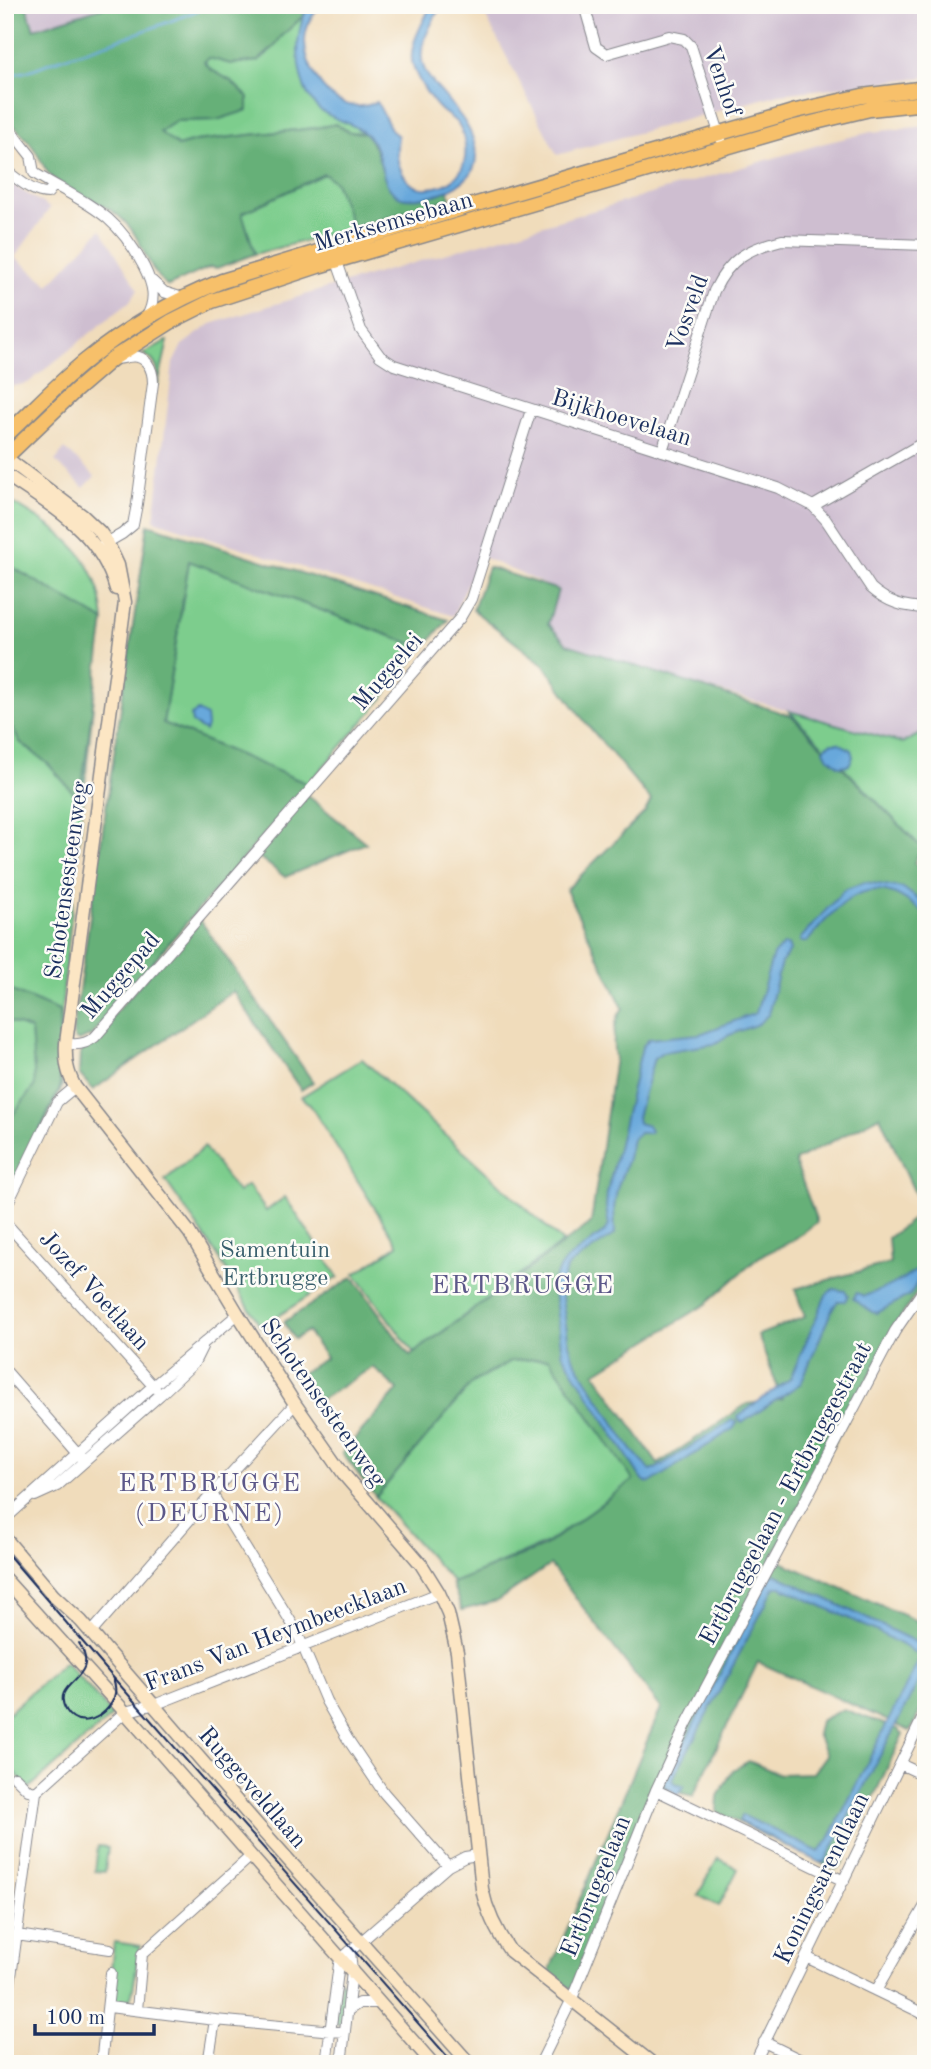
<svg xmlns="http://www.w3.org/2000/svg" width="931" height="2069" viewBox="0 0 931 2069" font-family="'Old Standard TT',serif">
<rect width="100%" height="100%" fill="#fdfcf7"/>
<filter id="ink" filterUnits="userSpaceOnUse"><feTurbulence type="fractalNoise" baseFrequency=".0143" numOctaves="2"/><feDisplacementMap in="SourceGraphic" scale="14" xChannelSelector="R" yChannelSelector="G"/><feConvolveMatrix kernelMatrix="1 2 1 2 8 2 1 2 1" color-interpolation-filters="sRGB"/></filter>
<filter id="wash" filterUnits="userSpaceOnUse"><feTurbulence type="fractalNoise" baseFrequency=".00686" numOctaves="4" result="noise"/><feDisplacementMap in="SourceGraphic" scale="28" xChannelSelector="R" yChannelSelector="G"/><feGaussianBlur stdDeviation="1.57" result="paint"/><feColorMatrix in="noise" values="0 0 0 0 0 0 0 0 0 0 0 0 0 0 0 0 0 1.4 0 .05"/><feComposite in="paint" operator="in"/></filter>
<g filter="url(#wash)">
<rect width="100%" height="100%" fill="#f0dcbb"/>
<path fill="#cebed0" d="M26 5H110L34 29Z
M480 5H926V77L780 94 557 155Z
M926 126V730L903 743 663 675 567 644 548 624 558 590 480 556 453 616 154 520 173 363 182 345 211 324 324 289 825 143 871 132Z
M5 180 50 208 15 257 49 285 101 229 138 290 129 302 28 383 5 388Z
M65 449 95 476 84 488 55 461Z"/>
<path fill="#7dcd8d" stroke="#4c7e76" stroke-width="2" d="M303 16C297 48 293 94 326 113 338 121 353 123 365 133L349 132 336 124 315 128 195 141 177 146 160 132 176 121 217 120 231 81 210 69 204 62 209 58 231 64 258 61 267 55 281 37Z
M324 174 335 182 353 228 255 254 242 213Z
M166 341H168L158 385C159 371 157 360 143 354Z
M5 498C59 531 99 551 104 621L5 563Z
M189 561 423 648 373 710 308 784 163 723Z
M100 639 62 1004V1087L5 1206V643Z
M789 711 903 743 926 731V843L922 848Z
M362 1059 563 1242 414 1353 355 1274 398 1245 310 1105 301 1097Z
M204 1147 238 1192 248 1185 266 1211 285 1197 338 1277 261 1327 215 1252 165 1180Z
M549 1358 634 1480 547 1543 454 1583 376 1497 473 1382 511 1361Z
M65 1662 113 1715 29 1788 5 1762V1716Z
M98 1846 108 1847 105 1872 95 1871Z
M718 1858 738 1869 719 1906 698 1895Z
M114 1942 141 1946C134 1961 137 1995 126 2004L111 2002V1970Z
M341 1980 346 1986 341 2021 339 2025 335 2022Z"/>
<path fill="#66b078" stroke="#40706b" stroke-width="2" fill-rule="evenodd" d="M5 5H26L34 29 110 5H310L303 16 281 37 274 47 258 61 231 64 209 58 204 62 210 69 231 81 248 97V110L217 120 176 121 160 132 178 146 195 141 315 128 336 124 349 132 365 133C383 153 378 177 397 195H435L448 190 451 198 353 228 335 182 324 174 242 213 255 254 217 268 210 267 168 286C147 271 143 238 123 220 103 201 75 194 54 179 45 172 42 161 36 152 29 138 14 128 5 115Z
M148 524 448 620 423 648 189 561 163 723 308 784 168 944 92 1035 79 1041 74 1038 73 1031Z
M5 563 104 621 80 800 48 764 20 742 10 724 5 723Z
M488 567 558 590 548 624 567 644 792 716 922 848 914 863 926 874V1279L902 1315 772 1558 926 1625V1700L910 1731 758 1662 693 1796 655 1786 613 1884 572 1989 548 1974 661 1708 550 1565 497 1601 462 1610 452 1583 543 1547 633 1480 549 1358 511 1361 473 1382 376 1497 342 1453 398 1390 373 1367 313 1404 295 1377 326 1358 307 1331 294 1339 284 1322 353 1277 410 1356 591 1223 615 1057C612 1043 614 1019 623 1008L566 890 645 812 651 800 585 722 544 665 473 610ZM880 1116 923 1211 888 1238 890 1263 795 1289 805 1317 758 1335 782 1399 747 1404 658 1464 595 1373 706 1304 759 1257 792 1241 817 1222 795 1161Z
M307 795 366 843 285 877 255 854Z
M198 917 313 1082 301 1090 233 991 93 1090 79 1074 80 1054Z
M5 988 59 1011 60 1088 5 1202V1112L11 1117 35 1085 31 1030 5 1020Z
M843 1709 898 1729 903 1734 843 1863 835 1870 717 1812 718 1796 733 1770 749 1761 779 1774 813 1773 826 1755 817 1734 820 1721Z"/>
<path fill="#67a8db" stroke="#416c9c" stroke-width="2" d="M310 5H322C298 28 302 54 317 79 331 101 352 113 377 102L392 131 398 136C396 151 396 164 405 177 410 185 419 189 428 188 453 187 468 170 465 146 464 139 463 131 459 125 454 119 448 116 442 111 431 101 418 81 413 66 407 46 423 24 431 5H441C433 23 417 44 423 65 425 75 434 84 440 91 456 110 475 129 476 155 476 168 471 175 462 182 449 192 422 200 406 198 379 195 384 159 373 142 358 121 337 123 319 109 295 88 291 31 310 5Z
M198 711 206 716 207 726 205 731 192 723 191 715Z
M832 743H839L851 750 853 757 849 765 839 766 827 756 824 750 826 746Z
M865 882 903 888 926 905V915C916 907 905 897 893 893 855 879 828 917 807 942H801L800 939 844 890Z
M783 945H788L790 951 781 963 768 1015 758 1024 727 1036 714 1044 663 1052 654 1058 637 1117 638 1123 648 1126 651 1131 649 1133H639L632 1139 628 1158 617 1189 614 1208 615 1234 568 1266 565 1271 561 1292 569 1344 574 1360 631 1449 650 1470 657 1468 732 1420 737 1422 734 1428 650 1483 646 1482 641 1478 562 1353 561 1346 553 1282 559 1269 565 1261 603 1233 609 1226 606 1207 607 1194 642 1047 649 1039 700 1034 756 1013 773 955Z
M917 1270 922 1274 910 1295 877 1313 872 1312 853 1299 857 1293 864 1296C883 1290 900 1282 917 1270Z
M833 1289 845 1291 848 1295 845 1301H838L833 1307 801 1383 742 1423 737 1417 790 1379 826 1295Z
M775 1574 926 1647V1667L825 1862H819L739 1821 742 1815 819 1852 829 1839 921 1656 878 1632 781 1587H775L672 1780 674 1783 684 1786 678 1795 663 1784 770 1577Z"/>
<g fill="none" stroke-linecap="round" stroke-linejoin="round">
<path stroke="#67a8db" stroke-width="2.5" d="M5 74C22 76 42 65 57 60 108 43 160 27 210 5"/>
</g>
</g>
<g filter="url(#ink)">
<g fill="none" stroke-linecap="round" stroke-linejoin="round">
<defs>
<path id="street" d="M584 5 596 47 606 54 669 36 684 39 691 46 721 139
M5 123 31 156 34 173C85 204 115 210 144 267 153 285 157 299 146 318
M5 170C18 179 32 193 48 193L54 185
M335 256 361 330 380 356 394 365 778 488 813 506 826 520 871 588C888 603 904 607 926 608
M152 281 164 292 183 298
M662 451 714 291C730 258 747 249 782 240L926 245
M813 506 926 441
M101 546 122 534 133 525 137 504 153 383C153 369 146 353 128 357 124 358 120 359 116 359
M66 1043C77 1046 86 1044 95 1037L460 618 471 599 531 410
M5 1209 57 1102 75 1087
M5 1222 155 1388
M5 1370 81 1457
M212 1494 296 1630 326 1701 347 1738 384 1793 448 1866
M35 1496 57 1486 160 1395 194 1363 202 1347
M5 1519 153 1386 238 1314
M91 1633 212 1494 295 1404
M900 1764 926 1776
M15 1777 28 1790 36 1792
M656 1790 844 1881
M36 1792 125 1712 159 1703 439 1593
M17 1935 110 1949
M806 1957 926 2015
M876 1991 926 1904
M109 2007 215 2020 344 2032
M137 2010 142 1954 250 1857
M347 2011 359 2003H380
M5 2021 36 1792
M764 2042 809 2064
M101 2064 111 1973
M208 2064 215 2020
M326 2064 339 1964 341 1959 448 1866 465 1857 478 1855
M341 2064 352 1972 350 1951
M540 2064 571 2001 656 1790 687 1723 895 1331 926 1286
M754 2064 926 1711"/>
<path id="secondary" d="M5 457 83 516 100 532 107 542 118 565 125 602 66 1043C65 1060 67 1072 75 1087L189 1232 238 1314 295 1404 346 1477 421 1564 439 1593 448 1613 457 1652 482 1889C487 1913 496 1931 510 1951L653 2064
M5 474C52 507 100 531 116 589
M5 1538 54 1596 81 1621 260 1828 470 2064
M5 1579 125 1712 433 2064"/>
<path id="primary" d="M5 436C31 412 56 385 84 362 126 328 172 301 222 281L463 208 796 111 862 96 926 88
M5 458 76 390 112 359 172 321 212 301 318 266 795 127 870 109 926 103"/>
</defs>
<use href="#street" stroke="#86868c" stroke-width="12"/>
<use href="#secondary" stroke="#86868c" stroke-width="15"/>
<use href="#primary" stroke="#86868c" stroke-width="17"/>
<use href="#street" stroke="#fff" stroke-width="10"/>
<use href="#secondary" stroke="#fce6c4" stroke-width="12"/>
<use href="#primary" stroke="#f7c06b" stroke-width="14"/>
<path stroke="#1b2f5e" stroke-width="2" d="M5 1551 111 1675 454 2064
M79 1643C103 1681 49 1680 66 1710 82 1738 128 1705 112 1677"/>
</g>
</g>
<g text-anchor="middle" stroke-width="5" stroke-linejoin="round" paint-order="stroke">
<g font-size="24" fill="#1b2f5e" stroke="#fdfcf7">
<text transform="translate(723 81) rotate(71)" y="8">Venhof</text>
<text transform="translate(393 221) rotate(-16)" y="8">Merksemsebaan</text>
<text transform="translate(687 313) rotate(-70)" y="8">Vosveld</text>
<text transform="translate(622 417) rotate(17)" y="8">Bijkhoevelaan</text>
<text transform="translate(387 671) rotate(-49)" y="8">Muggelei</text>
<text transform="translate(66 880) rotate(-82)" y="8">Schotensesteenweg</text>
<text transform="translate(120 975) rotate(-49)" y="8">Muggepad</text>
<text transform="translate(95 1290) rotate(48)" y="8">Jozef Voetlaan</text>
<text transform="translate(324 1402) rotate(55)" y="8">Schotensesteenweg</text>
<text transform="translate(785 1493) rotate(-62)" y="8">Ertbruggelaan - Ertbruggestraat</text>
<text transform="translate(275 1634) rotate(-21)" y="8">Frans Van Heymbeecklaan</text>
<text transform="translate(253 1787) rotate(49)" y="8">Ruggeveldlaan</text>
<text transform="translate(821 1878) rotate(-64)" y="8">Koningsarendlaan</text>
<text transform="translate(595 1886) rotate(-68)" y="8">Ertbruggelaan</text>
</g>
<g font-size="24" fill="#385e6c" stroke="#fdfcf7">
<text x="275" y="1257">Samentuin<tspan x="275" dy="28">Ertbrugge</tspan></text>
</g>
<g font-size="26" letter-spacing="2" fill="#5c5889" stroke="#fdfcf7">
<text x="523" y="1293">ERTBRUGGE</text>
<text x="210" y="1491">ERTBRUGGE<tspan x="210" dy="30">(DEURNE)</tspan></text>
</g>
</g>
<rect width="931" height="2069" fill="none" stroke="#fdfcf7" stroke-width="28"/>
<path d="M35 2024v10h119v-10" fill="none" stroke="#1b2f5e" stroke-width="3.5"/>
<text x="46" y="2024" font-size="21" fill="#1b2f5e" stroke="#fdfcf7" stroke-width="5" paint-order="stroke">100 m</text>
</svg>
